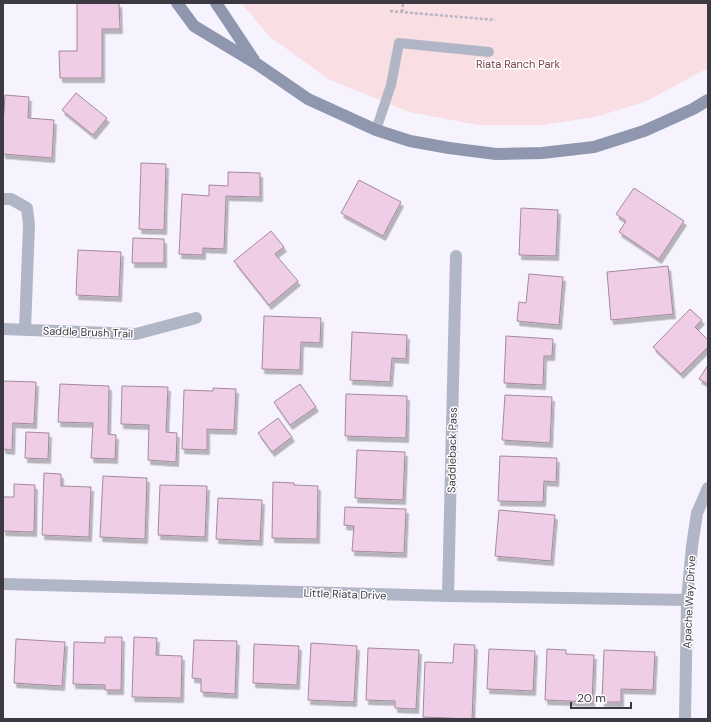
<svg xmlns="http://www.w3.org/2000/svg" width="711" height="722" viewBox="0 0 711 722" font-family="'DM Sans',sans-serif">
<defs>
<filter id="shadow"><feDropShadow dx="2.5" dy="4.5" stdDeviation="0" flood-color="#0004"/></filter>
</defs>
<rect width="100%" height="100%" fill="#f7f3fe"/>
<path fill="#f9dfe3" d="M241 3H708V68L647 101 599 116 544 125H478L409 112 330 80 270 37Z"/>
<path fill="#efcde7" stroke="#a28a9c" filter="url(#shadow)" d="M77 3H119L120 29H102V78H60L59 51H77Z
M76 93 107 118 93 135 62 110Z
M5 95 29 97 28 118 54 120 52 158 3 154V126Z
M141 163 166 164 164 230 139 229Z
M228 172 260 173V197L226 196 224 249 203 248V255L179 254 182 194 209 196V185L228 186Z
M359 180 401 202 383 236 341 213Z
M634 188 684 221 659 259 619 232 626 221 616 214Z
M521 208 558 210 556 256 519 255Z
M271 231 284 247 275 254 298 281 269 305 234 261Z
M133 238 164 239V263H132Z
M78 250 121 252 119 297 76 295Z
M668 266 673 314 611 320 607 272Z
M529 274 563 277 559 325 517 321 519 302 526 303Z
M690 309 702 320 695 327 708 340V347L681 374 653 347Z
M264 316 321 318 320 343 301 342 300 370 262 369Z
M352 332 407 335 406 359 392 358 390 382 350 380Z
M506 336 553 339 552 356H544L543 385 504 383Z
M708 365V384L699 379Z
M3 381 36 382 34 424 13 423 12 450 3 449Z
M60 384 109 386 108 434 116 435 115 459 91 458 93 423 58 422Z
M300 384 316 407 290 425 274 402Z
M122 386 168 387 166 432 177 433 176 462 148 460 149 425 121 424Z
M213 388 236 389 234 430 207 429V450L182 449 184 390 213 391Z
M346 394 407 396 406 438 345 436Z
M505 395 552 397 550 443 502 440Z
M278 418 292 437 272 452 258 433Z
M26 432 49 433 48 459 25 458Z
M357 450 405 452 403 500 355 498Z
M500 456 557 458 556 482 544 481 543 502 498 501Z
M44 473 61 474V486L91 487 89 537 42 535Z
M103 476 147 478 145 539 100 537Z
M273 482 294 483V485L318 486 317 539 272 538Z
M14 484 35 485 34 532 3 531V497H14Z
M160 485 207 486 205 537 158 535Z
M218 498 262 500 260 541 216 539Z
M345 507 406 509 404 553 352 551 354 526 344 525Z
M499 510 555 515 551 561 495 556Z
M105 637H122L121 690H105V685L73 684 74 642 105 643Z
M134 637 157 638 156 655 182 656 181 698 132 697Z
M16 639 65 642 62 686 14 683Z
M194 640 237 641 235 694 201 692V679L192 678Z
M311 643 357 646 354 702 308 700Z
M254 644 299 646 297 685 253 683Z
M454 644 475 645 472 719 423 717 425 662 453 663Z
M368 648 419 650 416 709 395 708V701L366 700Z
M489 649 535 651 533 691 487 689Z
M547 649 566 650V654L594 655 592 702 545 700Z
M604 650 655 652 653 690 621 689V702H602Z"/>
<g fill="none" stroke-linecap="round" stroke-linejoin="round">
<path stroke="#b9b5c0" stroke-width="2.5" stroke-dasharray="3 2" stroke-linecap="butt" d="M390 11 495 20
M402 12 403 3"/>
<path stroke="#b1b6c6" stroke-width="10" d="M376 130 391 85 399 43 489 52"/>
<path stroke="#b1b6c6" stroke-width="12" d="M3 199H11L27 208 29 225 25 330
M3 329 136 334 196 318
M3 584 448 596 687 600
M448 596 456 256
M685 719 687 600 692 546 697 513 708 488"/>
<path stroke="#8f97ae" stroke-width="12" d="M177 3 194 26 257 64 308 99 376 130 410 141 449 148 496 154 542 153 594 147 644 131 693 109 708 100
M216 3 254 60"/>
</g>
<g text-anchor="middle" stroke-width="3" stroke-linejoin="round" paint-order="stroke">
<g font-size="11" fill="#79404d" stroke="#fff">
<text x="518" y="68">Riata Ranch Park</text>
</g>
<g font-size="11" fill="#3d3943" stroke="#fff">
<text transform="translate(88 332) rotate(2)" y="4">Saddle Brush Trail</text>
<text transform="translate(452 450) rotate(-89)" y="4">Saddleback Pass</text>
<text transform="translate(345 594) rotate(2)" y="4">Little Riata Drive</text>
<text transform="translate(689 602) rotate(-87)" y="4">Apache Way Drive</text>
</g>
</g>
<rect width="711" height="722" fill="none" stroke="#3d3943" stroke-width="8"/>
<path d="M571 702v6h60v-6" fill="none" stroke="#3d3943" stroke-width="2"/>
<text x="577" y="702" font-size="12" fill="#3d3943" stroke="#ffffff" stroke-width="3" paint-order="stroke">20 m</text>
</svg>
